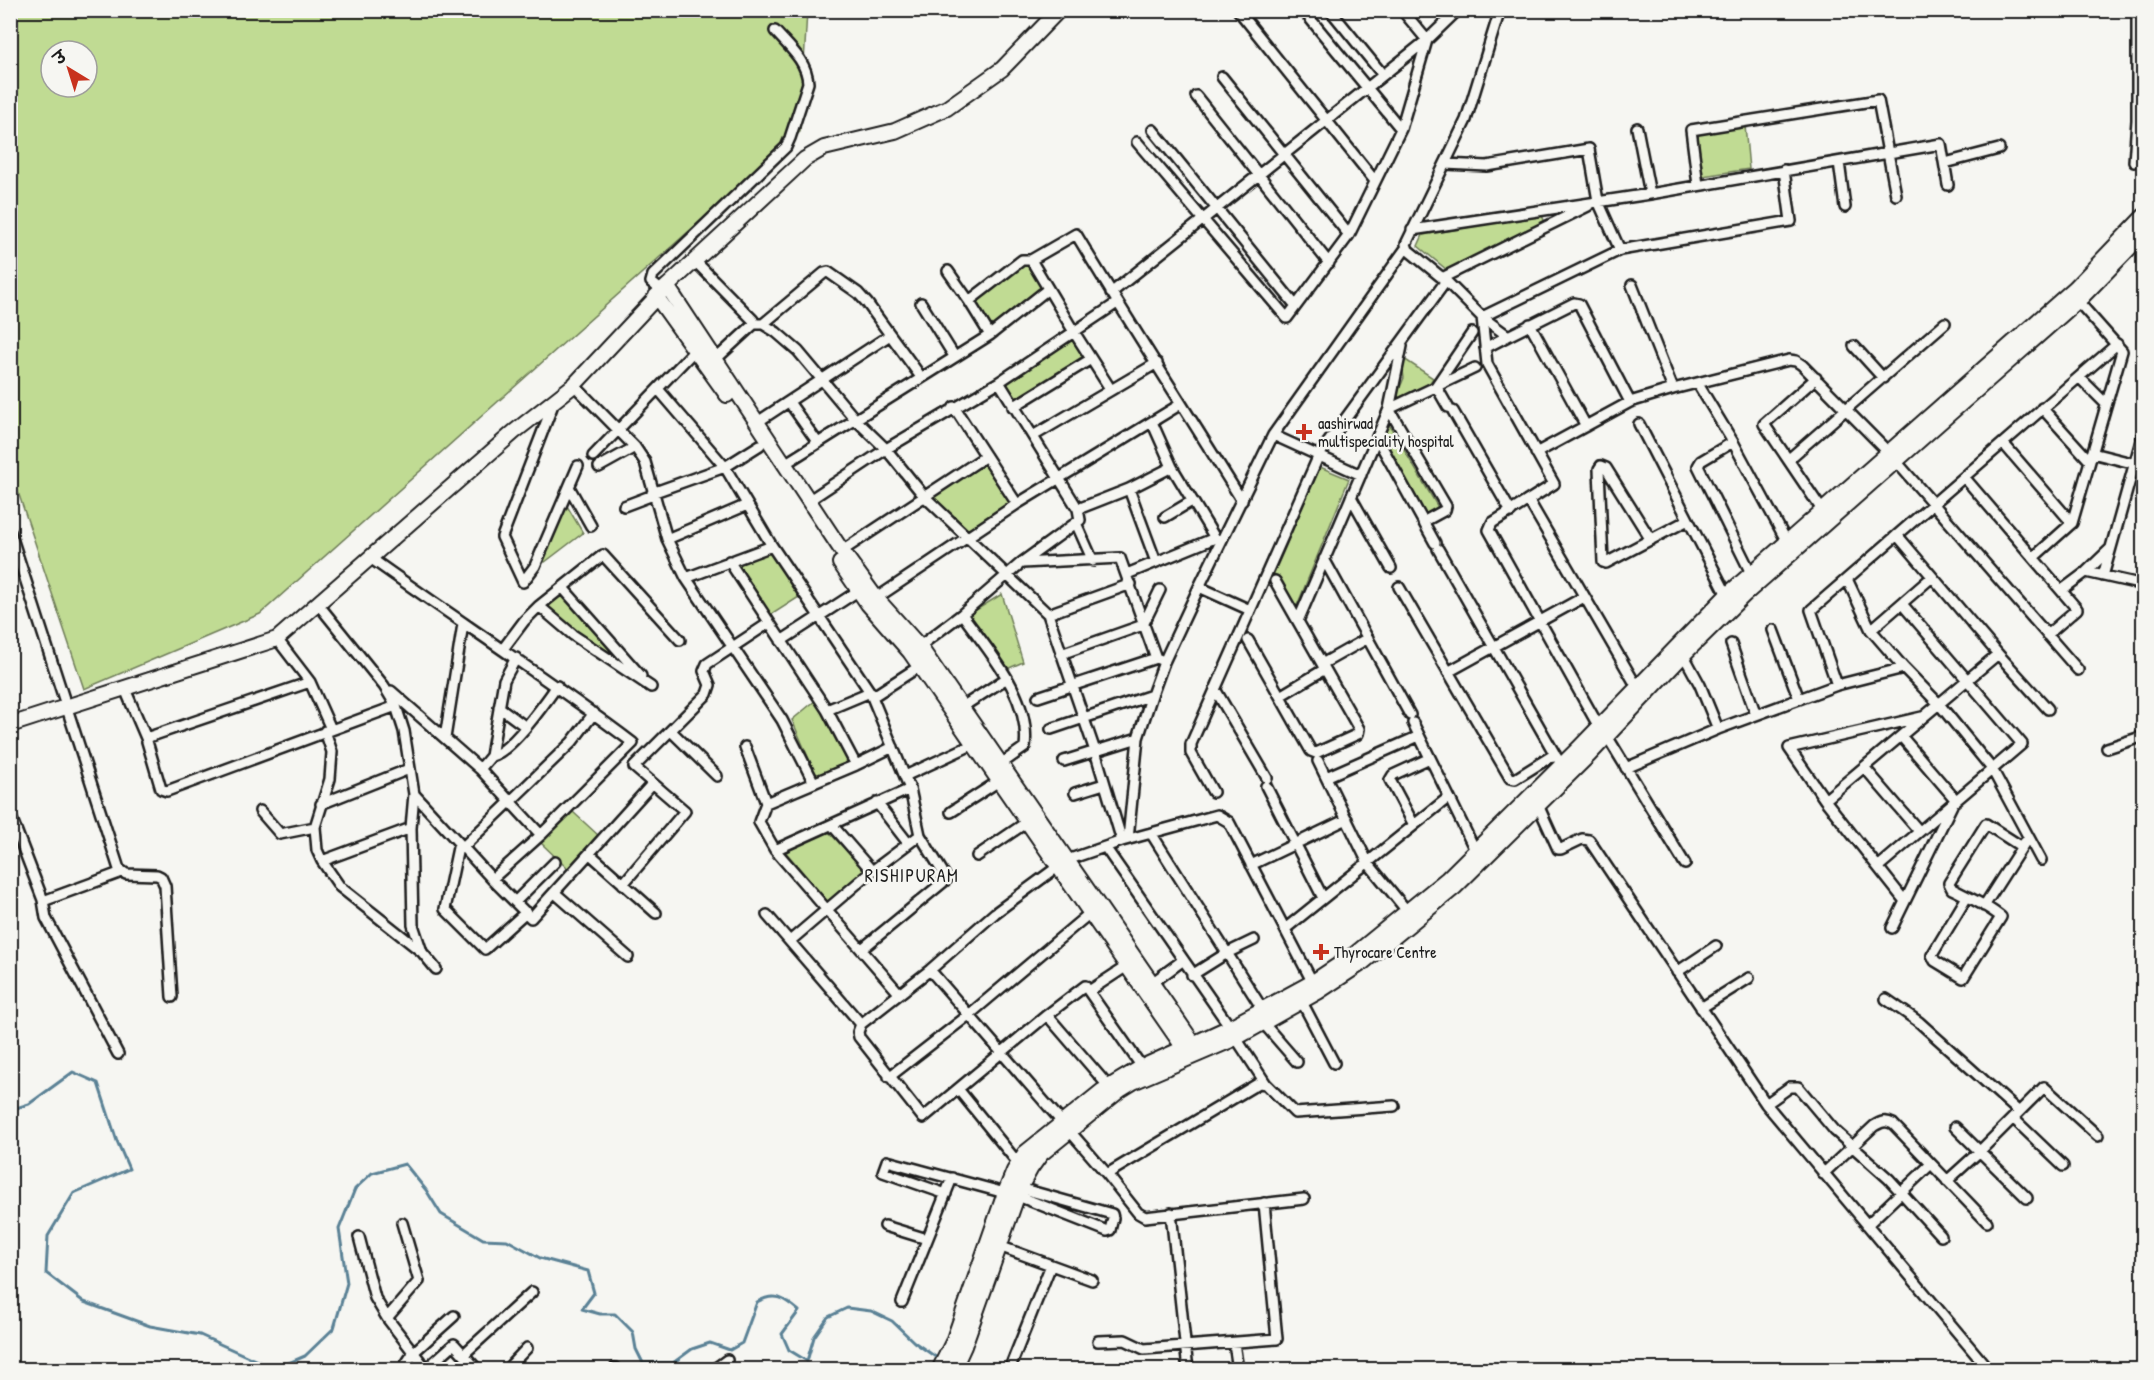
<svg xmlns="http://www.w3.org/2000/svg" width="2154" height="1380" viewBox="0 0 2154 1380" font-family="'Patrick Hand','Playpen Sans Deva',sans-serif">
<rect width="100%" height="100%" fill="#f6f6f2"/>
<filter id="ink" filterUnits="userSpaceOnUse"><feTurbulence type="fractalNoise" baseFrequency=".0167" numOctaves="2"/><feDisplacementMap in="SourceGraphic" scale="12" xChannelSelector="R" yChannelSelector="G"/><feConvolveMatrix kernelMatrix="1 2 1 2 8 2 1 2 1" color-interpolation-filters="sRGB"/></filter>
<g filter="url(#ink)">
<path fill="#c0db93" stroke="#6e7c58" stroke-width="1.5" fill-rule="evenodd" d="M10 11H807L800 132 260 614 84 689 11 471ZM51 51H87V87H51Z
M1745 126 1749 169 1703 176 1697 134Z
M1542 215 1545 223 1452 274 1418 246 1423 235Z
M1026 263 1044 289 992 328 974 299Z
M1072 339 1083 356 1016 401 1006 382Z
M1401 357 1433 378 1425 390 1393 404 1404 378Z
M1385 423 1390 426 1439 509 1419 519 1375 444Z
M985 464 1010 503 965 532 931 497Z
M1320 467 1349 479 1296 608H1293L1274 573Z
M567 506 583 533 545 562 543 560Z
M768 550 799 597 771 615 736 564Z
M563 594 613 649 608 655 546 608Z
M1002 594 1023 662 1007 669 968 615Z
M816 700 823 708 849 762 816 775 792 720Z
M573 812 598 835 568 869 541 843Z
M828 831 866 872 829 903 784 850Z"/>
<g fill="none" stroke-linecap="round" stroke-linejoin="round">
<path stroke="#5a8195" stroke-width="3" d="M10 1110 29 1104 73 1072 98 1083 117 1141 129 1169 74 1193 48 1236 46 1273 84 1302 150 1326 200 1335 275 1369 305 1356 334 1328 347 1283 339 1229 355 1189 372 1173 405 1164 426 1190 441 1214 483 1239 507 1240 540 1258 588 1271 594 1293 582 1309 600 1314H615L633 1332 636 1349 643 1363H673L692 1349 710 1343 730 1350 742 1343 757 1302C775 1292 784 1298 799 1311L782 1334 789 1350 807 1361 814 1337 828 1317 847 1308 871 1311 892 1321 914 1342 940 1360"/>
<defs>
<path id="street" d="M1238 10 1375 181
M1303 10 1401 129
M1330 10 1383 75
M1222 77 1349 235
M1196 96 1329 263
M1637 128 1650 194
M1153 130 1296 306
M1137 142 1287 318 1349 235 1401 129 1427 40 1458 10
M1839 162 1845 207
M2134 162 2137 120V10
M1945 163 1999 149
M1445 164 1487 166 1589 149 1598 201 1620 250
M1698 185 1691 130 1878 100 1896 195
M1412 230 1650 194 1941 144 1948 185
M694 260 753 320 754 324 715 360
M1031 260 1074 332 1111 390
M948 271 969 301
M1442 278 1588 206
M1632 285 1673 389
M662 291 651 282 653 275 786 147 790 138 808 83C807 61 789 47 775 31
M1111 293 1427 40 1402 10
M921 303 954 356
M1482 317 1487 364 1554 484 1492 523 1489 530 1599 727
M1482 317 1620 250 1791 221 1784 170
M754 324H763L776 332 798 351 855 419 886 449 924 496 1048 614 1095 751 1122 841
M763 324 824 273 828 272 858 293 867 303 921 377
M1530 324 1586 426
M990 335 969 301 1022 260H1031L1076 234C1130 324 1187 412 1242 501
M1508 336 1574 303 1579 304 1630 402
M1854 346 1883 378
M1485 348 1508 336 1482 317 1446 281 1408 250 1406 244 1466 120 1500 10
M2079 377 2106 404
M1816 378 1764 424 1822 510
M1698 384 1733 442 1787 542
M574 385 635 447 645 462 667 539 686 578 782 720 814 783
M658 389 725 467 772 546 870 692 910 789 920 835 947 879 862 949
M554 402 502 537 523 582 535 566 578 466
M789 402 818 443
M954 407 1017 504
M1013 407 1091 359
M1448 407 1436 386 1472 333
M2042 408 2090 461
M1453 411 1511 512
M1152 422 1172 467
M756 423 890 335
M1639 424 1727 595
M1273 435 1361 475
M1033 436 1157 363
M1377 438 1435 543
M1733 442 1701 461 1698 466 1751 573
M2003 443 2072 523
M1536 453 1630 402 1673 389 1789 360 1796 361 1802 365 1888 452 2078 670
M2092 453 2144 466
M593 456 696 349
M1789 459 1945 323
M783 465 990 335 1048 289
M599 467 635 447
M1964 477 2077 609 2047 635
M569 487 591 526
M1129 489 1156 562
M652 493 725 467 760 445
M1351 497 1391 568
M808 501 886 449 999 382 1117 303
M1529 501 1637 687
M624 506 653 495
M1078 509 1129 489 1172 467 1215 538
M1165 517 1192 501
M1423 522 1445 510 1446 506 1389 409 1475 368
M1076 523 1093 561
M10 532 119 869 126 874 157 875 161 877 165 886 172 997
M1897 535 1998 654 2048 709
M667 539 747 505
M1651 540 1606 468 1601 466 1599 469 1603 562 1606 563 1688 520
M1438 549 1557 758
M842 551 986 456
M369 557C457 620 547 678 633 743L541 835 492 879
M2034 557 2072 523 2122 351 2075 298
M1324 559 1410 715
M729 561 827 710 856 765
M1022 563 1120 558 1156 658
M2086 572 2144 585
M1127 574 1215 538 1219 540
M2103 576 2144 430
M686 578 772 546
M1847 579 1871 630 1904 668 1939 704 1992 769 2041 860
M1199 587 1250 610
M1399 587 1510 778 1515 779 1555 754
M563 588 641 676
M2062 590 2086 572 2110 549
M872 601 1017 504 1181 404
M318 604 384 686 396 706 404 731 414 794 411 828 413 925 422 952 436 969
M539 606 573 635 651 687
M962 614C989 652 1031 697 1025 747L1001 764
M1048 614 1131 584
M1298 621 1389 409 1402 346
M1773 630 1799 699
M1871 630 1932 577
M277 639 310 682 331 729
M1248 640 1311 751 1316 753 1358 734 1359 729 1275 581
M781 641 858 591
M1731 644 1756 715
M503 649 524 621 539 606 603 555 680 640
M916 649 962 614 1021 563 1080 520 1078 509 999 382
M1682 652 1700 685 1718 729
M1061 654 1143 625 1160 590
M1322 664 1368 638
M1448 672 1584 597
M310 682 146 738 161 789 167 791 396 706
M1837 685 1811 610 2117 344
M125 689 146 738
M1215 689 1267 778
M391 691 480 769 541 835
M1280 696 1325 669
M872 697 920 666
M1038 697 1156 658 1161 660
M499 707 526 727
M962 707 1007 678
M827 710 870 692
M1413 723 1475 850
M1051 729 1152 695
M325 731 332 752 330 779 315 827 317 850 322 861 340 887 422 952
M671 731 717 776
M1607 736 1685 864
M445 738 463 624
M745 747 766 803 759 822 775 850 899 993
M2107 748 2144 736
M491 756C510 753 545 703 557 686
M1064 761 1138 738
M1318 761 1368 863 1407 911
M1864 767 1919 831
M1626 768 1718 729 1837 685 1904 668
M480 769 491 756 504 680 516 658
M905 776 974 744
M1326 777 1419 736
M1266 786 1323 898
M1213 792 1191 753V744L1319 455 1446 281
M1075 793 1104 784
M414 794 492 879 531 918 652 784
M1825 800 1998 654
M766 803 856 765 893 747
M877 803 908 843
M321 804 409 769
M1538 805 1558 849H1561L1582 839 1589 840 1766 1104 1989 1370
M260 811 280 834 315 827
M951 812 999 781
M10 814 43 900H46L122 872
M832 825 872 871
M1414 825 1390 780 1393 775 1430 758
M1151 833 1263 1010
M1128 839 1138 738 1152 695 1164 662 1199 587 1273 435 1406 248
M459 843 445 909 485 949 526 912
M463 847 572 742 594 713
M1105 847 1230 1027
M775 850 910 789
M590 854 656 913
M977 856 1027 822
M322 861 411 828
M1251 865 1347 819
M1878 867 2022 744 1902 604
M623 884 685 811 634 767 707 694 710 685 704 671 707 664 769 623
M555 893 628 957
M1967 897 1932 955 1935 961 1963 978 2001 917C1987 905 1968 897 1952 889L1949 883 1986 824 2022 847
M43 900 46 918 118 1054
M1904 900 1825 800 1789 748 1922 717
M515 902 555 862
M1984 906 2025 842
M767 915 861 1024 858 1032 859 1037 923 1118 1047 1015 1085 986 1142 1067
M1892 928 1955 799 1901 736
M1285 929 1449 797
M790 941 872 871 920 835
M930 970 1107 1174 1138 1213 1145 1217 1304 1199
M1677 972 1716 946
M1192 975 1227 953 1254 940
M1152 983 1182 961
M1089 991 1127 966
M1886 999 1919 1022 2019 1112
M1302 1002 1334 1063
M1701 1008 1749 978
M1047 1015 1109 1087
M861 1024 930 970 995 913 1067 860 1122 841 1217 815 1229 822 1314 985
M1264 1024 1297 1062
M1236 1038 1266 1084
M889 1077 970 1014 1090 913
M958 1089 1018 1163
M1766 1104 1790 1087H1798L1835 1131 1889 1179 1941 1236
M2013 1118 2063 1166
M1955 1127 2027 1198
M1107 1174 1259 1083 1266 1084 1295 1113 1394 1106
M1823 1174 1874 1126C1881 1122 1885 1120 1893 1124L1987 1222
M1947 1181 1980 1151 2044 1087 2098 1136
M946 1194 883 1172 887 1161 1005 1193
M1018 1196 1107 1231 1110 1230 1113 1218 1112 1214 1020 1188
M1171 1213 1188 1370
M1867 1225 1931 1164
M885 1226 927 1239
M359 1237 375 1298 387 1318 427 1370
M999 1246 1092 1280
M902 1302 952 1178
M387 1318 419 1281 402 1223
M1098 1341 1125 1340 1144 1349 1277 1339 1264 1203
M1234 1343 1238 1370
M464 1354 532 1292
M426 1369 454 1344 478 1370
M402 1370 414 1352 454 1316
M506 1370 527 1348
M614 1370 615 1368
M713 1370 727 1360
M1009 1370 1051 1265"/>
<path id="secondary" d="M667 286 842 551 876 598 920 647 1198 1050
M656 296 727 395
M840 563 868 604 910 652 1188 1054
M10 725 277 639 514 432 574 385 662 291 805 159 824 148 895 131 947 108 1002 69 1059 10
M939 1370 953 1342 1005 1193 1014 1171 1025 1153 1102 1091 1142 1067 1230 1027 1313 982 1355 954 1447 879 1580 747 1727 595 2075 288 2144 216
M953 1370 964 1346 1020 1188 1031 1168 1041 1154 1120 1090 1133 1082 1236 1038 1318 992 1362 963 1455 887 1589 755 1685 653 1744 595 2083 296 2144 233"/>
</defs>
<use href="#street" stroke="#1c1c1c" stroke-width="14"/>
<use href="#secondary" stroke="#1c1c1c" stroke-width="18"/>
<use href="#street" stroke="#f6f6f2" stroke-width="9"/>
<use href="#secondary" stroke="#f6f6f2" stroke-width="14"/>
</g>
</g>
<g fill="#c8321e" stroke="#f6f6f2" stroke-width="2">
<path d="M1301 423h6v6h6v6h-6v6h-6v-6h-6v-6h6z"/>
<path d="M1318 943h6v6h6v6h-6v6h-6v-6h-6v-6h6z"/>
</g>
<g text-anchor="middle" stroke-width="5" stroke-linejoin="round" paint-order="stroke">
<g font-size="16" fill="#1c1c1c" stroke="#f6f6f2" text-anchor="start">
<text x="1318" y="429">aashirwad<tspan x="1318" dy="18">multispeciality hospital</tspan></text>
<text x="1334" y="958">Thyrocare Centre</text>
</g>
<g font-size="18" letter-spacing="1.5" fill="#1c1c1c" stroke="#f6f6f2">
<text x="912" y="882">RISHIPURAM</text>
</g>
</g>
<rect width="2154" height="1380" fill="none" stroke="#f6f6f2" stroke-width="36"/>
<rect x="18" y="18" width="2118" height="1344" fill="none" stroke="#1c1c1c" stroke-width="2" filter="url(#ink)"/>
<g transform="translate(69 69) rotate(322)"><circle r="28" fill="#f6f6f2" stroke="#9f9f9c" stroke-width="1.5"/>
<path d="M0-4.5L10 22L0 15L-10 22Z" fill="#c8321e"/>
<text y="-9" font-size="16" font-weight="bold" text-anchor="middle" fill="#1c1c1c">उ</text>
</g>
</svg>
